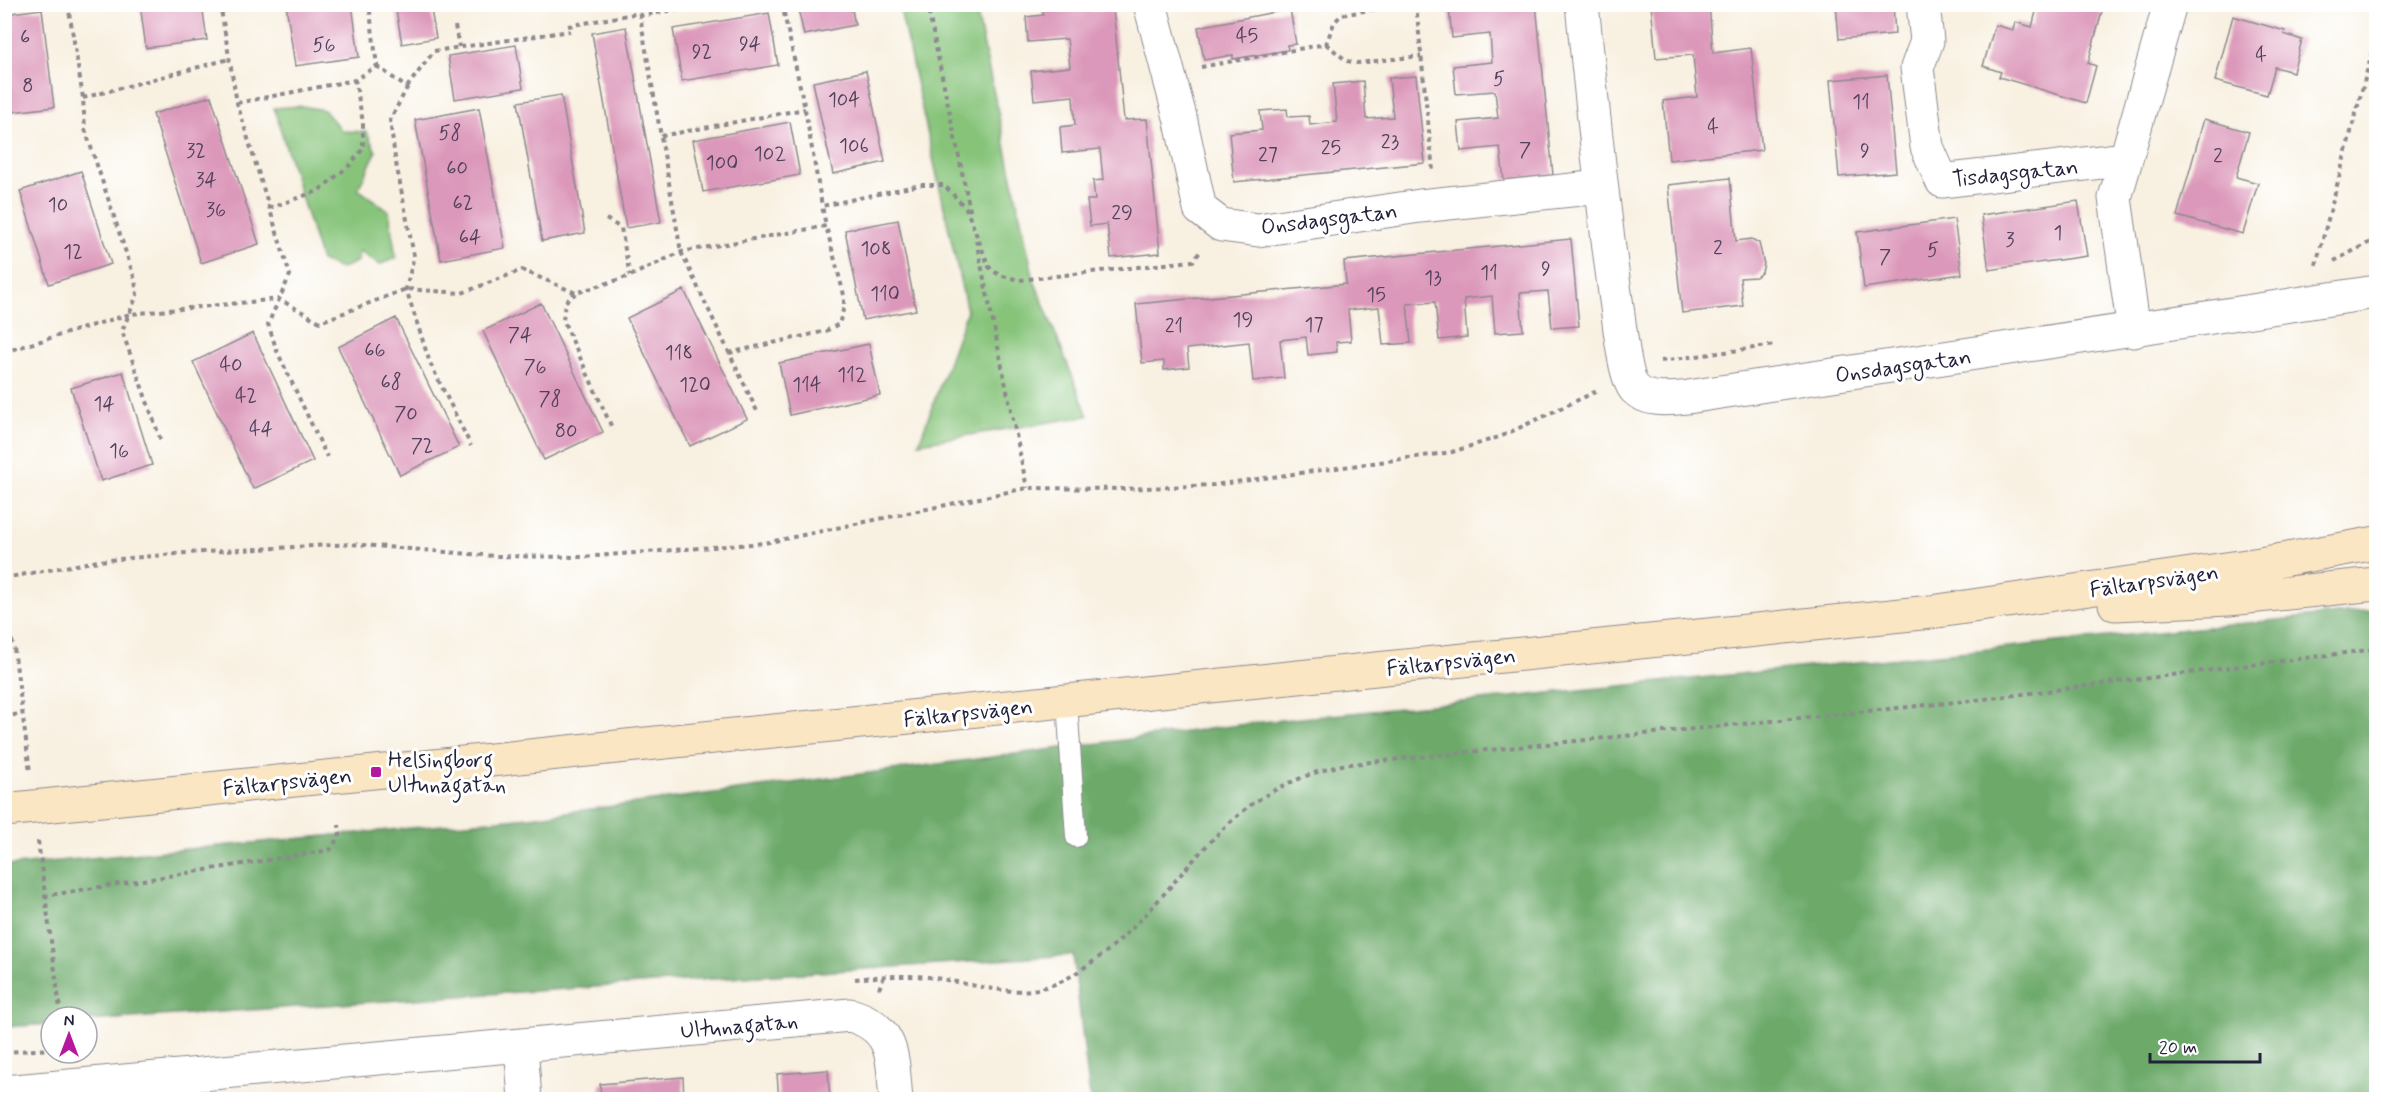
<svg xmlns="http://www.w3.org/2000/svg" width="2381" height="1104" viewBox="0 0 2381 1104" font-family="Mynerve,sans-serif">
<rect width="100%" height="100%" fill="#fff"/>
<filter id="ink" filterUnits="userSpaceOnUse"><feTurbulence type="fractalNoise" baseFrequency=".0167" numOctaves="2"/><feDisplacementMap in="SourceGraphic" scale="12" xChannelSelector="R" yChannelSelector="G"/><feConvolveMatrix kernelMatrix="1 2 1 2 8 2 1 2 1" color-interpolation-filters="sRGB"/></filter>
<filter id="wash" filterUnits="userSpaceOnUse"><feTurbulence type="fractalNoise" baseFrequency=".008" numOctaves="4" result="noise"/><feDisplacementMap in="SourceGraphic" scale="24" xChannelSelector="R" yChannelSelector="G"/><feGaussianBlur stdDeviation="1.35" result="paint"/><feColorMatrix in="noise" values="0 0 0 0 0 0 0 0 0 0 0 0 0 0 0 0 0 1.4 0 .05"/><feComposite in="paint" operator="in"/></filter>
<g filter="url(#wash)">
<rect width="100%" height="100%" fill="#f8f0e0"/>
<path fill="#87c47a" stroke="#54735a" stroke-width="1.5" d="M899 5H975L1034 280 1088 416 919 443 967 311Z
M301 106 324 110 342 131 367 132 376 152 358 189 389 211 396 258 379 265 359 251 358 261 341 269 321 261 274 108Z"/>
<path fill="#6daa6a" stroke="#486652" stroke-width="1.5" d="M2376 610V1099H1090L1073 955 87 1021V1017H51V1024L5 1027V866L529 817 1262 722Z"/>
<g id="blocks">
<path fill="#dc98ba" d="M140 4H202L207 40 146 48Z
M286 4H352L359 57 295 66Z
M395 4H430L436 38 402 44Z
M797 4H851L855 25 804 35Z
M1042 4H1090L1091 11 1113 8 1124 120 1147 119 1160 253 1111 258 1107 224 1090 226 1087 200H1095L1093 181 1103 180 1100 149 1062 153 1060 127 1075 125 1073 96 1034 100 1031 71 1070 67 1067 39 1028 42 1026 17 1043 15Z
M1481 4H1536L1553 175 1504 180 1500 147 1461 151 1458 122 1498 118 1495 91 1456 94 1453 66 1492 62 1490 34 1452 38 1449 8Z
M1651 4H1709L1713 53 1751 48 1762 150 1669 160 1663 101 1697 97 1693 55 1656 58Z
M1836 4H1893L1895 34 1839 39Z
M2038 4H2104L2088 63 2096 66 2086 103 1999 77 2001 72 1983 66 1995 25 2013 30 2015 22 2032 27Z
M42 9 54 107 4 113V14Z
M1290 9 1296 44 1287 45 1288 50 1233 59V55L1204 60 1198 27Z
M769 13 778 65 682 81 673 29Z
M2233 16 2285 31 2284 34 2302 40 2293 72 2275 67 2267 95 2215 81Z
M626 27 661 222 626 228 592 33Z
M516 45 523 88 455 99 448 56Z
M866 71 885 162 833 174 813 82Z
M1887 75 1896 172 1839 177 1830 80Z
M1416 76 1425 163 1234 182 1229 133 1262 130 1260 111 1287 109 1288 117 1309 116 1310 125 1337 122 1333 84 1363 81 1366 119 1393 117 1389 78Z
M561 95 585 233 542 241 518 102Z
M211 96 259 244 201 263 153 114Z
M479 108 505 248 441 260 415 120Z
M2204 119 2249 132 2236 177 2258 183 2243 234 2177 216Z
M790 122 800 175 703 192 693 140Z
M81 171 111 264 49 284 20 191Z
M1730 178 1736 241 1752 239 1759 243 1764 264 1762 272 1756 277 1740 278 1743 306 1682 313 1668 185Z
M2078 201 2087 256 1989 270 1981 215Z
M1954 219 1962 274 1864 288 1857 232Z
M898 220 916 310 863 320 845 230Z
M1571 239 1579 326 1552 328 1548 291 1520 293 1523 331 1495 333 1492 296 1464 299 1467 337 1439 340 1435 302 1407 304 1411 343 1383 345 1379 307 1348 310 1351 341 1336 342 1337 352 1308 355 1306 337 1280 340 1284 378 1253 381 1249 342 1187 349 1189 367 1164 370V361L1142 363 1136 304 1346 284 1344 261Z
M684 290 747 419 690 446 627 318Z
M541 303 603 432 544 460 483 331Z
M396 318 459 447 400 475 338 347Z
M253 333 313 461 253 489 193 362Z
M869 344 880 395 790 415 779 363Z
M123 372 152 465 101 481 71 388Z
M828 1070 830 1100H779L777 1074Z
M683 1077 684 1100H601L600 1084Z"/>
</g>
</g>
<g filter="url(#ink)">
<use href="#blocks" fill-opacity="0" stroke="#8d898e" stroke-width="1.5"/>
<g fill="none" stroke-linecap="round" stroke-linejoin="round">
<defs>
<path id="service" d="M1067 701 1076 837"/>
<path id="minor" d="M1150 4 1180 117 1200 209 1221 225 1258 230 1420 206 1600 187
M1582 4C1592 103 1602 202 1616 300 1619 318 1624 378 1635 389 1648 402 1672 399 1688 397L2376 292
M1923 4 1927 41 1917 68 1927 147 1942 181 2126 159
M2134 331 2115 198 2170 4
M521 1045 525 1100
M4 1092 850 1015C896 1028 892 1059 896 1100"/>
<path id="secondary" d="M2115 604 2229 599 2376 584
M4 810 1931 612 2260 564 2376 543"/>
</defs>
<use href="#service" stroke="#8d898e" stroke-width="22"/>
<use href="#minor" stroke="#8d898e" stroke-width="35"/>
<use href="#secondary" stroke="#8d898e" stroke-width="35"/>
<path stroke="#8d898e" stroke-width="4" stroke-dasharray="4.5 4.5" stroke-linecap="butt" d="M68 4 83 98 85 129 135 280 137 295 122 331 161 441
M220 4 237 103 290 275 268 324 277 351 327 457
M638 4 681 252 757 411
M782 4 805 109 822 206
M927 4 971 215
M1416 4 1433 171
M639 16 710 4
M455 26 459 47
M568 26 639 13
M1326 44 1347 61 1357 63 1421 56
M377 66 407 88 390 120 395 158 414 256 406 289 430 363 471 446
M1201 67 1326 44 1334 23 1341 15 1405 4
M407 87 434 51 570 31
M83 98 229 59
M237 103 355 80 377 66 369 4
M661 136 805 109
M269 208 318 191 349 166 363 149V122L355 80
M606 219 621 228 630 276
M976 240 1027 488
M2334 261 2376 239
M2316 265 2376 37
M576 293 565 302 563 320 613 430
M4 352 130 314 279 299 320 322 406 289 462 293 522 270 576 293 630 276 681 252 826 226 822 206 920 185H944L966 208 989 267 999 275 1019 280 1193 261 1200 252
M729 353 826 331 839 324 844 307V295L826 226
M1661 361 1775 345
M4 578 98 561 186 553 351 544 494 556 582 557 765 543 1027 488 1124 489 1214 485 1452 452 1502 436 1597 391
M4 614 14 648 30 772
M4 717 24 713
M38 841 61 1017
M44 896 330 850 340 835 339 825
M855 979C880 976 904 975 928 977 968 982 1009 999 1049 986 1063 982 1073 975 1085 967 1151 924 1187 855 1247 808 1274 787 1309 773 1342 765L1976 700 2376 649
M879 989 884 976
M4 1052 51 1049"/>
<use href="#service" stroke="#fff" stroke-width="20"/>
<use href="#minor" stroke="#fff" stroke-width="33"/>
<use href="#secondary" stroke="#fbe6c3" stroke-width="33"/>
</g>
</g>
<rect fill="#b5179e" stroke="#fff" stroke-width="2" x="370" y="766" width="12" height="12" rx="3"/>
<g text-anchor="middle" stroke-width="6" stroke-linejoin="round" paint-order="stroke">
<g font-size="20" fill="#50405b">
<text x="1247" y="42">45</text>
<text x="25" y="43">6</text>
<text x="750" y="50">94</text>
<text x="324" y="51">56</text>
<text x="702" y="58">92</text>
<text x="2261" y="61">4</text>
<text x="1499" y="85">5</text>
<text x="28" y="92">8</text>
<text x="844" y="106">104</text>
<text x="1861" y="108">11</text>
<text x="1713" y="133">4</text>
<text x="450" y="139">58</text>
<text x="1390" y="148">23</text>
<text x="854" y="152">106</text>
<text x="1331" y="154">25</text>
<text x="1525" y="156">7</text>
<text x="196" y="157">32</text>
<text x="1865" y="157">9</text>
<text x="770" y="160">102</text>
<text x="1268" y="161">27</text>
<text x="2218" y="162">2</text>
<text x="722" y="169">100</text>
<text x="457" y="174">60</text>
<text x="206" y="186">34</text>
<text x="463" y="209">62</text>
<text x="58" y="211">10</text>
<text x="216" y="216">36</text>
<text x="1122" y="219">29</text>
<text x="2058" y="239">1</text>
<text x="470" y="243">64</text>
<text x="2010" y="246">3</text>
<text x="1718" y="254">2</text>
<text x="876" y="255">108</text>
<text x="1933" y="256">5</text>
<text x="73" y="258">12</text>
<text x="1885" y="263">7</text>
<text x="1546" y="275">9</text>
<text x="1489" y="279">11</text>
<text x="1433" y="284">13</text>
<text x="885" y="300">110</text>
<text x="1376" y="301">15</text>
<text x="1243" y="326">19</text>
<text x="1314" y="331">17</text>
<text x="1174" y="332">21</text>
<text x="520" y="341">74</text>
<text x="375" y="356">66</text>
<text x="679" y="359">118</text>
<text x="231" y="371">40</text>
<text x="535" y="373">76</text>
<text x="852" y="381">112</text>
<text x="391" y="388">68</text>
<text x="695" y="391">120</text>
<text x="807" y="391">114</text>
<text x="246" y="402">42</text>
<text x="550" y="405">78</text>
<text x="104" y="410">14</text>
<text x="406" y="420">70</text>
<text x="261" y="435">44</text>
<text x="566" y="437">80</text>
<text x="422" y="452">72</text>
<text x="119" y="457">16</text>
</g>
<g font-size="22" fill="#22223b" stroke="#fff">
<text transform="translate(2015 172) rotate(-6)" y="8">Tisdagsgatan</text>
<text transform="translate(1329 218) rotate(-7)" y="8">Onsdagsgatan</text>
<text transform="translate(1903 365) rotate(-8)" y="8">Onsdagsgatan</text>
<text transform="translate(2154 580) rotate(-8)" y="8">Fältarpsvägen</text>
<text transform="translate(1451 661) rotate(-6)" y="8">Fältarpsvägen</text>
<text transform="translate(968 712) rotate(-6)" y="8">Fältarpsvägen</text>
<text transform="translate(287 781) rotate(-6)" y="8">Fältarpsvägen</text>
<text transform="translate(739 1025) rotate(-5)" y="8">Ultunagatan</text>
</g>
<g font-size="22" fill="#22223b" stroke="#fff" text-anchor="start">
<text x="388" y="767">Helsingborg<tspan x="388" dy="25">Ultunagatan</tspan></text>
</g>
</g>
<rect width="2381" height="1104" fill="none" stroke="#fff" stroke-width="24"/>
<g transform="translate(69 1035)"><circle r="28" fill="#ffffff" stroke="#a7a7b1" stroke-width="1.5"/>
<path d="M0-4.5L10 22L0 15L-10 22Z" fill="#b5179e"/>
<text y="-9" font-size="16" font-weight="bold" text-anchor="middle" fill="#22223b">N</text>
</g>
<path d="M2150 1053v9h110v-9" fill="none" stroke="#22223b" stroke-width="3"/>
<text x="2159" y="1053" font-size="18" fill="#22223b" stroke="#ffffff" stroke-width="4.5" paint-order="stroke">20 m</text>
</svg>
